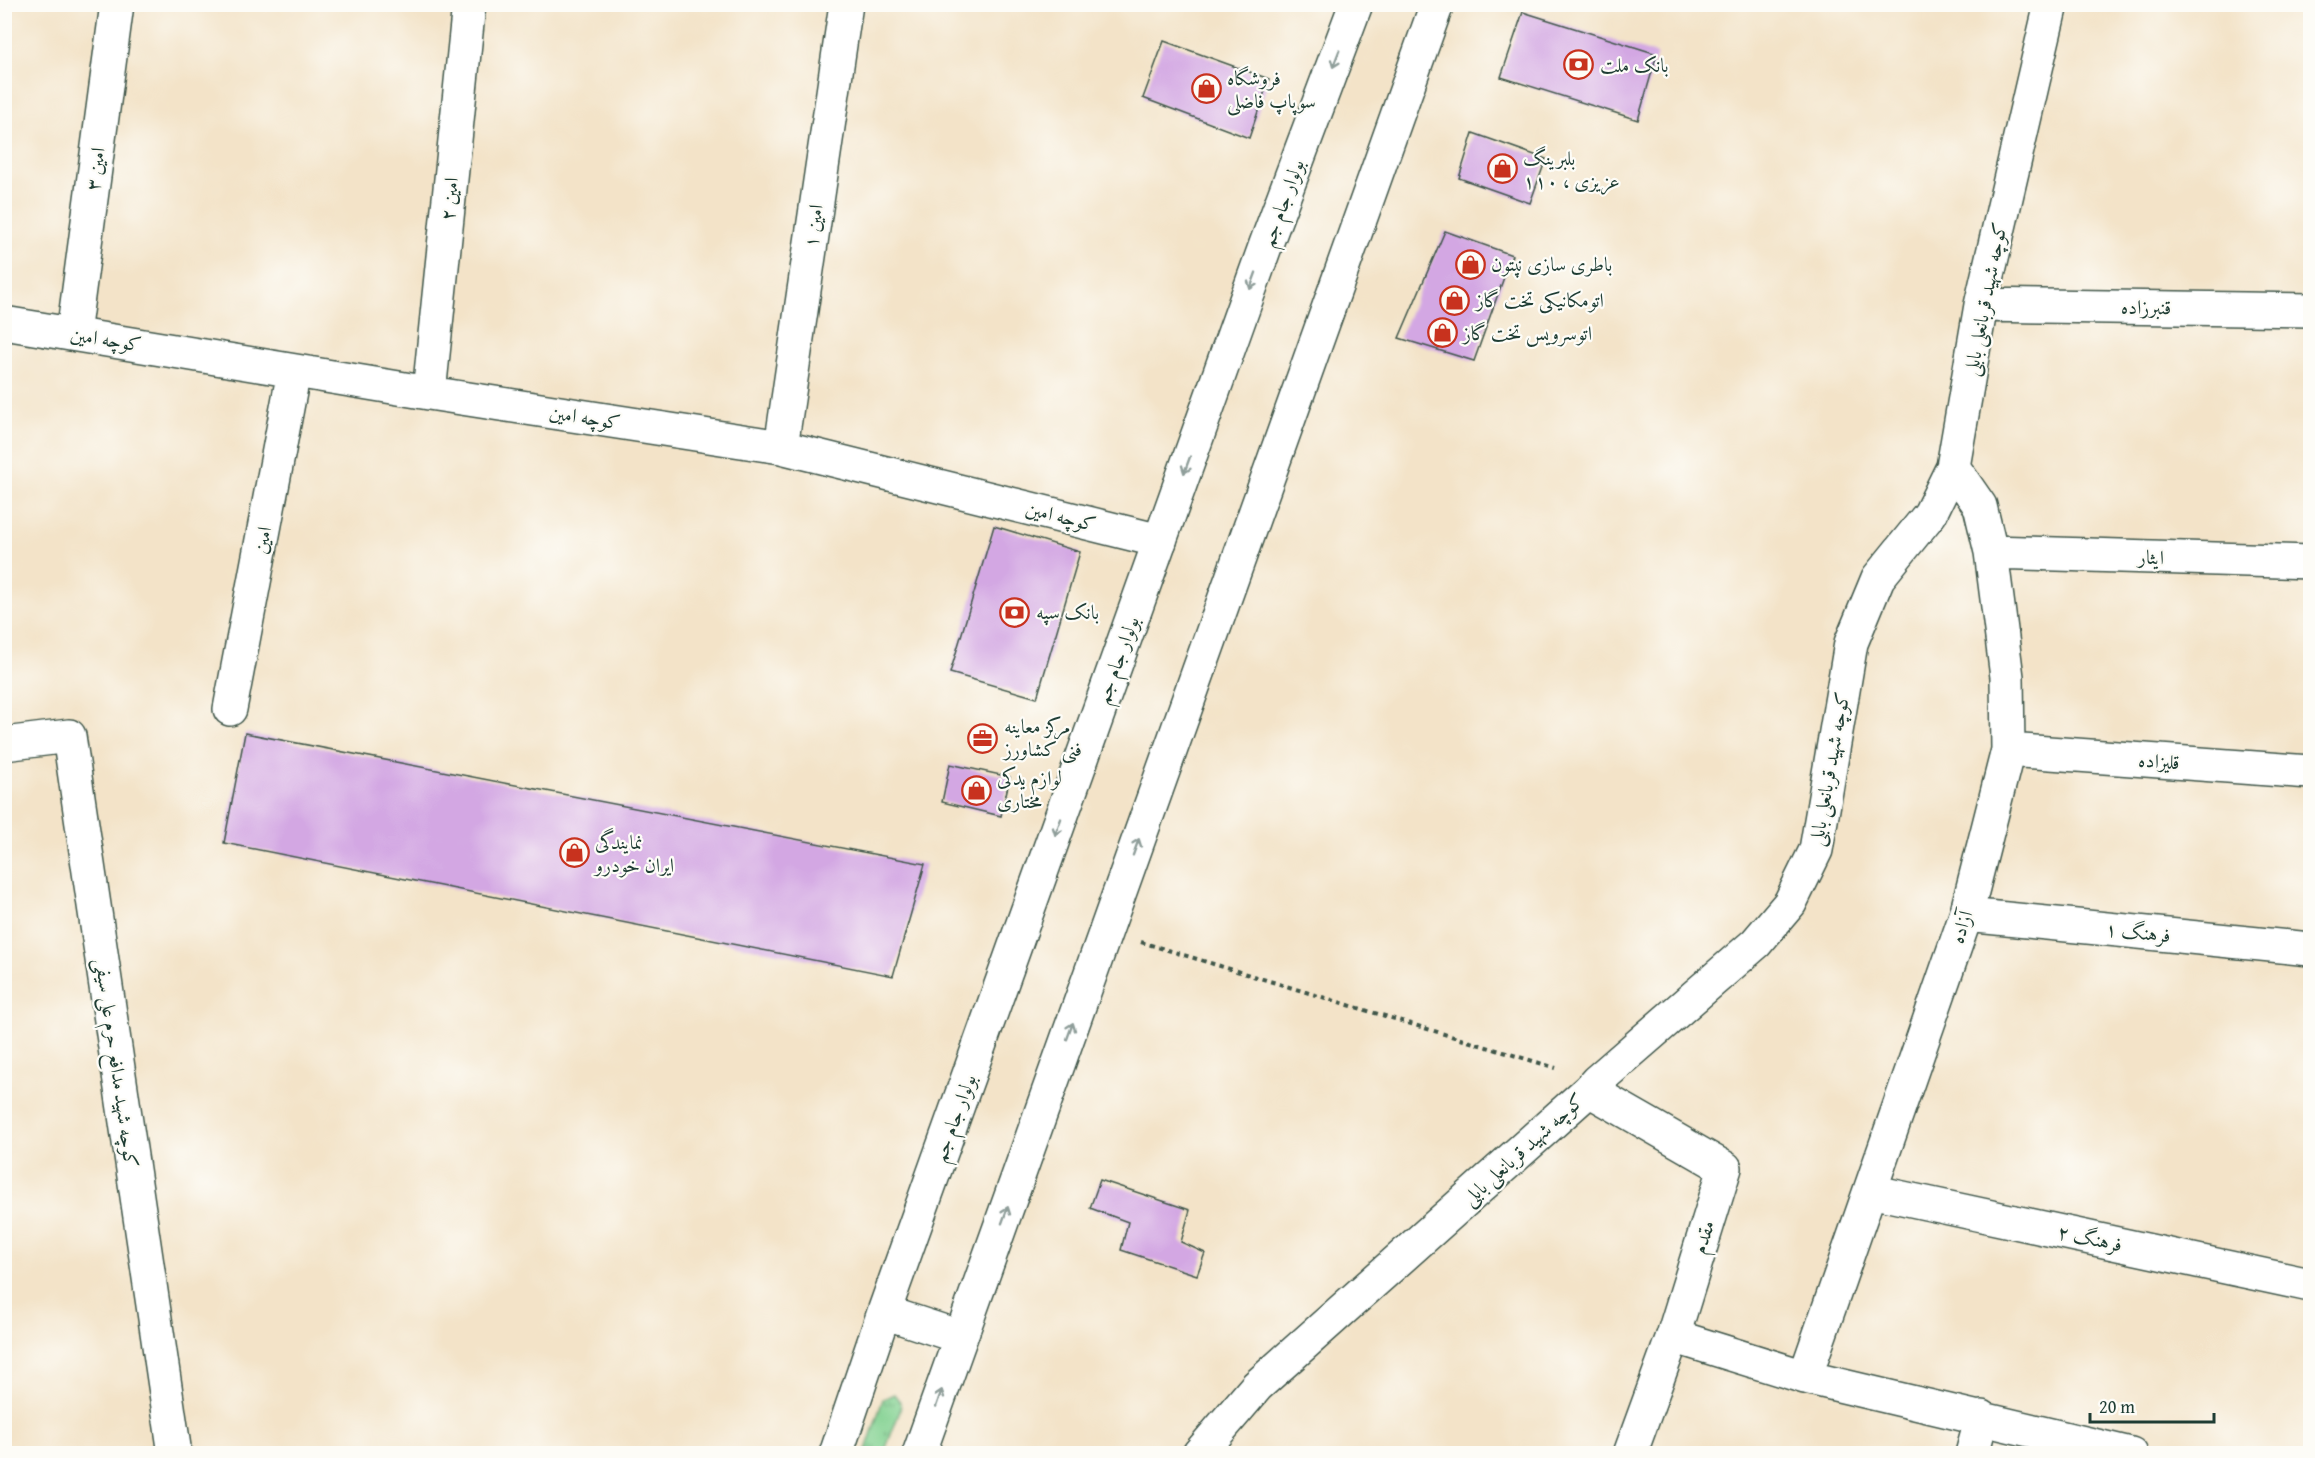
<svg xmlns="http://www.w3.org/2000/svg" width="2315" height="1458" viewBox="0 0 2315 1458" font-family="'Gentium Book Plus',Amiri,serif">
<defs>
<pattern id="grass-tufts" width="24" height="20" patternUnits="userSpaceOnUse" patternTransform="scale(1.5)"><rect width="24" height="20" fill="#83d292"/><path d="M3 7l-1-3M5 7V3M7 7l1-3M15 17l-1-3M17 17v-4M19 17l1-3" fill="none" stroke="#6bac78"/></pattern>
</defs>
<rect width="100%" height="100%" fill="#fdfcf7"/>
<filter id="ink" filterUnits="userSpaceOnUse"><feTurbulence type="fractalNoise" baseFrequency=".0167" numOctaves="2"/><feDisplacementMap in="SourceGraphic" scale="12" xChannelSelector="R" yChannelSelector="G"/><feConvolveMatrix kernelMatrix="1 2 1 2 8 2 1 2 1" color-interpolation-filters="sRGB"/></filter>
<filter id="wash" filterUnits="userSpaceOnUse"><feTurbulence type="fractalNoise" baseFrequency=".008" numOctaves="4" result="noise"/><feDisplacementMap in="SourceGraphic" scale="24" xChannelSelector="R" yChannelSelector="G"/><feGaussianBlur stdDeviation="1.35" result="paint"/><feColorMatrix in="noise" values="0 0 0 0 0 0 0 0 0 0 0 0 0 0 0 0 0 1.4 0 .05"/><feComposite in="paint" operator="in"/></filter>
<g filter="url(#wash)">
<rect width="100%" height="100%" fill="#f3e3c8"/>
<path fill="url(#grass-tufts)" stroke="#518863" stroke-width="1.5" d="M894 1394 901 1403 900 1411 884 1453H865L883 1399Z"/>
<g id="blocks">
<path fill="#d3a7e3" d="M1523 12 1657 54 1638 120 1501 77Z
M1164 41 1269 79 1249 138 1143 98Z
M1473 133 1546 159 1530 203 1459 178Z
M1445 231 1512 255 1474 361 1399 338Z
M994 526 1080 552 1037 698 950 673Z
M245 733 925 864 893 976 224 843Z
M950 764 1010 777 1001 816 942 802Z
M1100 1180 1190 1210 1181 1242 1205 1253 1197 1275 1121 1250 1128 1222 1090 1208Z"/>
</g>
</g>
<g filter="url(#ink)">
<use href="#blocks" fill-opacity="0" stroke="#3f564a" stroke-width="1.5"/>
<g fill="none" stroke-linecap="round" stroke-linejoin="round">
<defs>
<path id="street" d="M1981 305 2310 310
M4 323 429 393 781 447 1160 541
M73 334 117 4
M429 393 469 4
M781 447 846 4
M1991 552 2310 562
M230 709 294 371
M4 744 69 736 175 1454
M2008 750 2310 772
M1966 915 2310 949
M1589 1090 1725 1168 1673 1336 1630 1454
M1870 1191 2310 1285
M1673 1336 1805 1377 2131 1454
M1805 1377 1966 915 2008 750 2007 677 1991 552 1980 506 1953 467
M1199 1454 1257 1386 1589 1090 1597 1081 1756 943 1790 903 1816 850 1851 643 1878 578 1930 514 1953 467 1981 305 2051 4
M1972 1454 1982 1417"/>
<path id="secondary" d="M884 1312 960 1337
M836 1454 884 1312 1266 244 1356 4
M919 1454 1437 4"/>
</defs>
<use href="#street" stroke="#3f564a" stroke-width="36"/>
<use href="#secondary" stroke="#3f564a" stroke-width="36"/>
<path stroke="#3f564a" stroke-width="4" stroke-dasharray="4.5 4.5" stroke-linecap="butt" d="M1141 942 1556 1068"/>
<use href="#street" stroke="#fff" stroke-width="33"/>
<use href="#secondary" stroke="#fff" stroke-width="33"/>
</g>
<defs><path id="oneway-shaft" d="M-6 0H5M1.5-3L5.5 0L1.5 3" fill="none" stroke-width="1.6" stroke-linecap="round" stroke-linejoin="round" transform="scale(1.5)"/></defs>
<g stroke="#8f9e9a">
<use href="#oneway-shaft" transform="translate(1336 59) rotate(111)"/>
<use href="#oneway-shaft" transform="translate(1253 281) rotate(110)"/>
<use href="#oneway-shaft" transform="translate(1187 465) rotate(110)"/>
<use href="#oneway-shaft" transform="translate(1058 827) rotate(110)"/>
<use href="#oneway-shaft" transform="translate(1136 847) rotate(-70)"/>
<use href="#oneway-shaft" transform="translate(1070 1031) rotate(-70)"/>
<use href="#oneway-shaft" transform="translate(1005 1215) rotate(-70)"/>
<use href="#oneway-shaft" transform="translate(939 1398) rotate(-71)"/>
</g>
</g>
<defs>
<symbol id="bank-ring" viewBox="-11 -11 22 22"><circle r="9.5" fill="#fdfcf7" stroke="#c8321e" stroke-width="1.5"/><path d="M-6-4H6V4H-6ZM0-2.3a2.3 2.3 0 1 0 0 4.6a2.3 2.3 0 1 0 0-4.6Z" fill="#c8321e"/></symbol>
<symbol id="shop-ring" viewBox="-11 -11 22 22"><circle r="9.5" fill="#fdfcf7" stroke="#c8321e" stroke-width="1.5"/><path d="M-5-2.5h2.3a2.7 3.5 0 0 1 5.4 0H5L5.5 6h-11ZM-1.5-2.5h3a1.5 2.3 0 0 0-3 0Z" fill="#c8321e"/></symbol>
<symbol id="office-ring" viewBox="-11 -11 22 22"><circle r="9.5" fill="#fdfcf7" stroke="#c8321e" stroke-width="1.5"/><path d="M-6-3h4V-5.5h4V-3h4V5H-6ZM-1-4.5V-3h2v-1.5ZM-6 0V1H6V0Z" fill="#c8321e"/></symbol>
</defs>
<g fill-rule="evenodd">
<use href="#bank-ring" x="1562" y="48" width="33" height="33"/>
<use href="#shop-ring" x="1190" y="72" width="33" height="33"/>
<use href="#shop-ring" x="1486" y="152" width="33" height="33"/>
<use href="#shop-ring" x="1454" y="248" width="33" height="33"/>
<use href="#shop-ring" x="1438" y="284" width="33" height="33"/>
<use href="#shop-ring" x="1426" y="316" width="33" height="33"/>
<use href="#bank-ring" x="998" y="596" width="33" height="33"/>
<use href="#office-ring" x="966" y="722" width="33" height="33"/>
<use href="#shop-ring" x="960" y="774" width="33" height="33"/>
<use href="#shop-ring" x="558" y="836" width="33" height="33"/>
</g>
<g text-anchor="middle" stroke-width="4.5" stroke-linejoin="round" paint-order="stroke">
<g font-size="20" fill="#1f3d34" stroke="#fdfcf7" text-anchor="start">
<text x="1600" y="72">بانک ملت</text>
<text x="1227" y="85">فروشگاه<tspan x="1227" dy="23">سوپاپ فاضلی</tspan></text>
<text x="1523" y="165">بلبرینگ<tspan x="1523" dy="23">۱۱۰ ، عزیزی</tspan></text>
<text x="1491" y="271">باطری سازی نپتون</text>
<text x="1476" y="307">اتومکانیکی تخت گاز</text>
<text x="1463" y="340">اتوسرویس تخت گاز</text>
<text x="1036" y="619">بانک سپه</text>
<text x="1004" y="733">مرکز معاینه<tspan x="1004" dy="23">فنی کشاورز</tspan></text>
<text x="997" y="785">لوازم یدکی<tspan x="997" dy="23">مختاری</tspan></text>
<text x="595" y="849">نمایندگی<tspan x="595" dy="23">ایران خودرو</tspan></text>
</g>
<g font-size="20" fill="#1f3d34" stroke="#fdfcf7">
<text transform="translate(95 169) rotate(-82)" y="7">امین ۳</text>
<text transform="translate(449 199) rotate(-84)" y="7">امین ۲</text>
<text transform="translate(1282 203) rotate(-70)" y="7">بولوار جام جم</text>
<text transform="translate(813 226) rotate(-82)" y="7">امین ۱</text>
<text transform="translate(1985 299) rotate(-79)" y="7">کوچه شهید قربانعلی بابلی</text>
<text transform="translate(2146 307) rotate(1)" y="7">قنبرزاده</text>
<text transform="translate(106 339) rotate(9)" y="7">کوچه امین</text>
<text transform="translate(585 417) rotate(9)" y="7">کوچه امین</text>
<text transform="translate(1061 516) rotate(14)" y="7">کوچه امین</text>
<text transform="translate(262 540) rotate(-79)" y="7">امین</text>
<text transform="translate(2151 557) rotate(2)" y="7">ایثار</text>
<text transform="translate(1117 660) rotate(-70)" y="7">بولوار جام جم</text>
<text transform="translate(2159 761) rotate(4)" y="7">قلیزاده</text>
<text transform="translate(1829 769) rotate(-80)" y="7">کوچه شهید قربانعلی بابلی</text>
<text transform="translate(1961 927) rotate(-72)" y="7">آزاده</text>
<text transform="translate(2138 932) rotate(6)" y="7">فرهنگ ۱</text>
<text transform="translate(117 1063) rotate(82)" y="7">کوچه شهید مدافع حرم علی سیفی</text>
<text transform="translate(954 1118) rotate(-70)" y="7">بولوار جام جم</text>
<text transform="translate(1523 1149) rotate(-42)" y="7">کوچه شهید قربانعلی بابلی</text>
<text transform="translate(1703 1237) rotate(-73)" y="7">مقدم</text>
<text transform="translate(2090 1238) rotate(12)" y="7">فرهنگ ۲</text>
</g>
</g>
<rect width="2315" height="1458" fill="none" stroke="#fdfcf7" stroke-width="24"/>
<path d="M2090 1413v9h124v-9" fill="none" stroke="#1f3d34" stroke-width="3"/>
<text x="2099" y="1413" font-size="18" fill="#1f3d34" stroke="#fdfcf7" stroke-width="4.5" paint-order="stroke">20 m</text>
</svg>
